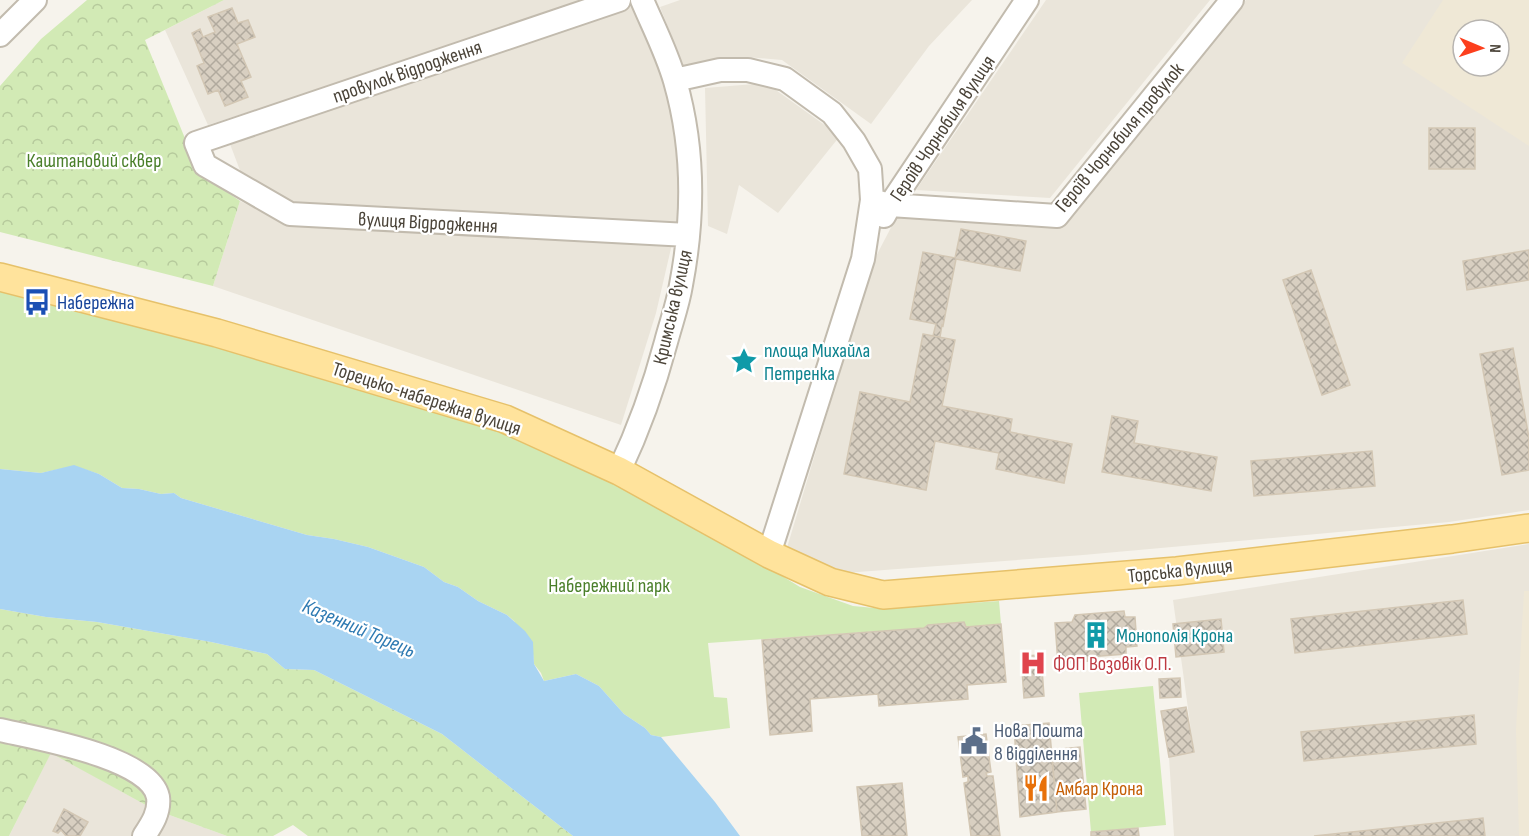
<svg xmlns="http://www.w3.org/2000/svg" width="1529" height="836" viewBox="0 0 1529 836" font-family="'Sofia Sans Condensed',sans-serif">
<defs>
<pattern id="forest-crowns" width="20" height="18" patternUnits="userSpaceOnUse" patternTransform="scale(1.5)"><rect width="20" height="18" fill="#d2eab5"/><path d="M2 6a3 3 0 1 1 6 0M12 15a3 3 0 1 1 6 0" fill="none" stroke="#b6ca9c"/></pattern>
<pattern id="building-cross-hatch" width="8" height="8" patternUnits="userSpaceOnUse" patternTransform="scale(1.5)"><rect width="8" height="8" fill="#d8cfc1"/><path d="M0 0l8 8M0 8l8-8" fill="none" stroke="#b1aa9e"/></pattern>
</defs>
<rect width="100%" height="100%" fill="#f6f3ec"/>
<path fill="#eae5da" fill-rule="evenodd" d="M224 0H598L208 125 165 30Z
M680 0H972L929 46 871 124 782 60 747 57 685 70 660 7Z
M1046 0H1210L1050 198 916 190Z
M1246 0H1529V510L1449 522 1083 555 831 574 786 551 872 264 898 214 1057 222ZM1463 30H1499V66H1463Z
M633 6 669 94 677 119 681 222 306 207 244 181 230 144Z
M766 83 840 136 778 213 739 185 727 234 708 226 705 88Z
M240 201 280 221 672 244 656 313 621 425 213 286Z
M1529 544V836H1174L1169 757 1194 752 1173 600Z
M51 752 153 809 227 836H9Z"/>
<path fill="#efe8d6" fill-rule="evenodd" d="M1443 0H1529V146L1402 63ZM1463 30H1499V66H1463Z
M1524 591H1529V836H1519L1516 730Z"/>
<path fill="#d2eab5" d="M0 286 504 427 705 529 800 587 853 606 885 609 999 601 1001 624 966 627 928 625 924 628 708 643 714 697 727 698 730 728 661 737 651 735 645 728 624 714 599 686 576 674 544 681 541 673 534 664 533 654 514 621 507 615 478 601 458 587 444 582 424 567 368 547 334 539 307 535 181 498 174 493 161 494 139 489 122 488 99 474 74 466 41 473 0 469Z
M1153 686 1166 825 1091 832 1079 693Z"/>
<path fill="url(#forest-crowns)" d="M87 0H224L145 40 184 136 196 171 240 201 213 286 0 232V86L41 39Z
M0 609 46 617 97 622 211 642 267 654 285 669 314 670 442 734 573 836H308L293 825 273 836H227L153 809 51 753 9 836H0Z"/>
<path fill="#a9d4f2" d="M74 465 99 474 122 488 139 489 161 494 174 493 181 498 307 535 334 539 368 547 424 567 444 582 458 587 478 601 507 615 525 631 533 642 534 664 544 681 576 674 599 686 624 714 645 728 651 735 661 737 715 802 740 836H573L442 734 314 670 285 669 267 654 211 642 97 622 46 617 0 609V469L41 473Z"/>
<path fill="url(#building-cross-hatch)" stroke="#d3c7b4" stroke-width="1.5" d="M232 8 238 23 248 20 255 37 237 44 251 77 241 81 248 97 225 106 218 90 208 94 197 66 204 63 192 33 200 29 203 37 215 32 208 17Z
M1429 128H1475V169H1429Z
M961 229 1026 241 1020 271 956 259 943 326 942 325 940 337 933 336 936 324 910 319 923 252 955 258Z
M1529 250V280L1467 290 1463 261Z
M1311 270 1350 385 1322 395 1283 280Z
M923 334 955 340 942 406 1012 419 1010 432 1072 444 1064 483 996 469 999 453 935 441 926 490 844 474 860 392 910 402Z
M1513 348 1529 438V470L1502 475 1480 354Z
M1112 416 1138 421 1134 443 1217 457 1211 491 1102 472Z
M1372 451 1375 486 1254 496 1251 461Z
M1463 600 1467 634 1295 653 1291 619Z
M1124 611 1125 617H1135L1137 646 1126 647V654L1088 657V661L1058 664 1055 623 1072 622 1075 615Z
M1221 619 1224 652 1176 657 1173 624Z
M964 622 966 627 1001 624 1006 682 967 685 968 699 879 706 878 694 810 699 812 731 770 735 762 640 924 628 928 625Z
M1041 655 1044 696 1024 698 1021 656Z
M1180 678 1181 697 1160 698 1159 679Z
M1186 707 1194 752 1169 757 1161 711Z
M1474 715 1476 744 1304 761 1301 732Z
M1049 723 1057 812 1020 817 1014 726Z
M986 734 991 772 986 773 987 776H993L1000 836H971L964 783 968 782V776L963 777 958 737Z
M1080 747 1086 809 1057 812 1051 750Z
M902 783 907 836H862L857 787Z
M64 809 88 822 80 836H66L61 830 58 833 53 831Z
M1483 818 1485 836H1314Z
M1138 828 1139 836H1091V832Z"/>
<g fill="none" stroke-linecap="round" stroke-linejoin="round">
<defs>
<path id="minor" d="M619 0 196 143 205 165 290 214 688 235
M0 35 35 0
M675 80 720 70H748L785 79 832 113 854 141 870 169 872 200 863 259 769 554
M872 200 890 205 1057 216 1232 0
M884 216 890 205 1027 0
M619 471C639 429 654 387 666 342 671 323 678 304 681 285 694 217 694 147 675 81 667 53 653 26 642 0
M0 730C35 738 150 757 158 797 160 812 152 824 144 836"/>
<path id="major" d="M0 277 217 333 505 419 619 471 769 554 830 582 883 595 1177 571 1452 539 1529 528"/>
</defs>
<use href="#minor" stroke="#c2bbae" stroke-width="26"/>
<use href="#major" stroke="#e6c16a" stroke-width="30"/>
<use href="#minor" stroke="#fff" stroke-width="22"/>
<use href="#major" stroke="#ffe39c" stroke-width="27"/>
</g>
<defs>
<symbol id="bus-bare" viewBox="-9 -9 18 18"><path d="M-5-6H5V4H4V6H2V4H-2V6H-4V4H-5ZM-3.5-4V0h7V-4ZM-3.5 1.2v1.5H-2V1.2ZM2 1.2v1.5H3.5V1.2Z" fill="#1a4fb4" stroke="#fff" stroke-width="2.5" paint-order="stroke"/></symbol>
<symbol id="sight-bare" viewBox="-9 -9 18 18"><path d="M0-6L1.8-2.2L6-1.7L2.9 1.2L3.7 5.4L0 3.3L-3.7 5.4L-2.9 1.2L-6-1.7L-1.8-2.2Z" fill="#0f9aa8" stroke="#fff" stroke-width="2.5" paint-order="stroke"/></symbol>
<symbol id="building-bare" viewBox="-9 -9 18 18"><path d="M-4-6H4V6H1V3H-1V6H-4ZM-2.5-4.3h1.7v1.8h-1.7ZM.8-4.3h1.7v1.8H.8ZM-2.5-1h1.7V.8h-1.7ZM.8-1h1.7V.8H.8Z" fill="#0f9aa8" stroke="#fff" stroke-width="2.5" paint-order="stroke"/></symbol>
<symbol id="hospital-bare" viewBox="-9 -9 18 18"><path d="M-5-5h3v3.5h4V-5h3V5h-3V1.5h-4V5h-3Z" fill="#e0444e" stroke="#fff" stroke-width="2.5" paint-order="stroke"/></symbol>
<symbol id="civic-bare" viewBox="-9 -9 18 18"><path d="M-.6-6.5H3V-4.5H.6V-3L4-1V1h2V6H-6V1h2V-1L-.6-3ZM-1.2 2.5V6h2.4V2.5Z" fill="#5c6f8a" stroke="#fff" stroke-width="2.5" paint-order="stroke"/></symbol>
<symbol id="restaurant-bare" viewBox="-9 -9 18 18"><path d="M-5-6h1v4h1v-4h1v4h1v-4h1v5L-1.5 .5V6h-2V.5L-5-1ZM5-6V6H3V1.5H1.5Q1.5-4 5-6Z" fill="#e8710a" stroke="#fff" stroke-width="2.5" paint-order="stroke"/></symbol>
</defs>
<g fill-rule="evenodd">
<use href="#bus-bare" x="18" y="283" width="38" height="38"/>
<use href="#sight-bare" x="725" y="342" width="38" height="38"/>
<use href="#building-bare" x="1077" y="616" width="38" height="38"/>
<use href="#hospital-bare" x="1014" y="644" width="38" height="38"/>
<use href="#civic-bare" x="955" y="722" width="38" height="38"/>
<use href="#restaurant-bare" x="1017" y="769" width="38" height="38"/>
</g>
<g text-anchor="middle" stroke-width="4.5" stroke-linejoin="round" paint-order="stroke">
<g font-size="20" fill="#4b4439" stroke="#fff">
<text transform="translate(407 71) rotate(-19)" y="7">провулок Відродження</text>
<text transform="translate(942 128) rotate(-56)" y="7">Героїв Чорнобиля вулиця</text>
<text transform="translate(1119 137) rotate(-50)" y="7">Героїв Чорнобиля провулок</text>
<text transform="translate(428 222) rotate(3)" y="7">вулиця Відродження</text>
<text transform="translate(672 307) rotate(-77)" y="7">Кримська вулиця</text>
<text transform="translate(427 398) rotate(18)" y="7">Торецько-набережна вулиця</text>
<text transform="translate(1180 570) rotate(-6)" y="7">Торська вулиця</text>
</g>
<g font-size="20" fill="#4a7f2a" stroke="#fff">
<text x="94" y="167">Каштановий сквер</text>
<text x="609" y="592">Набережний парк</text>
</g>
<g font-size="20" fill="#164399" stroke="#fff" text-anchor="start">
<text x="57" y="309">Набережна</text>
</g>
<g font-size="20" fill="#0d838f" stroke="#fff" text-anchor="start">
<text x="764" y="357">площа Михайла<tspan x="764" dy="23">Петренка</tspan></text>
<text x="1116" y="642">Монополія Крона</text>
</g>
<g font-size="20" fill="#be3a42" stroke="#fff" text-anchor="start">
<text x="1053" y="670">ФОП Возовік О.П.</text>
</g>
<g font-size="20" fill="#4e5e75" stroke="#fff" text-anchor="start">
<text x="994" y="737">Нова Пошта<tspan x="994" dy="23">8 відділення</tspan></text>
</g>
<g font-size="20" fill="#c56008" stroke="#fff" text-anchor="start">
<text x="1056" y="795">Амбар Крона</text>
</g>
<g font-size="21" font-style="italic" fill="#2e7ab2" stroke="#fff">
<text transform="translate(359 628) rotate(23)" y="7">Казенний Торець</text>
</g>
</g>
<g transform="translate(1481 48) rotate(92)"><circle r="28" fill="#ffffff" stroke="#b7b4b0" stroke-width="1.5"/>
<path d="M0-4.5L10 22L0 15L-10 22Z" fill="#fc3f1d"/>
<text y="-9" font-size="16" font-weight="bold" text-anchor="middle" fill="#4b4439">N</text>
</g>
</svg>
